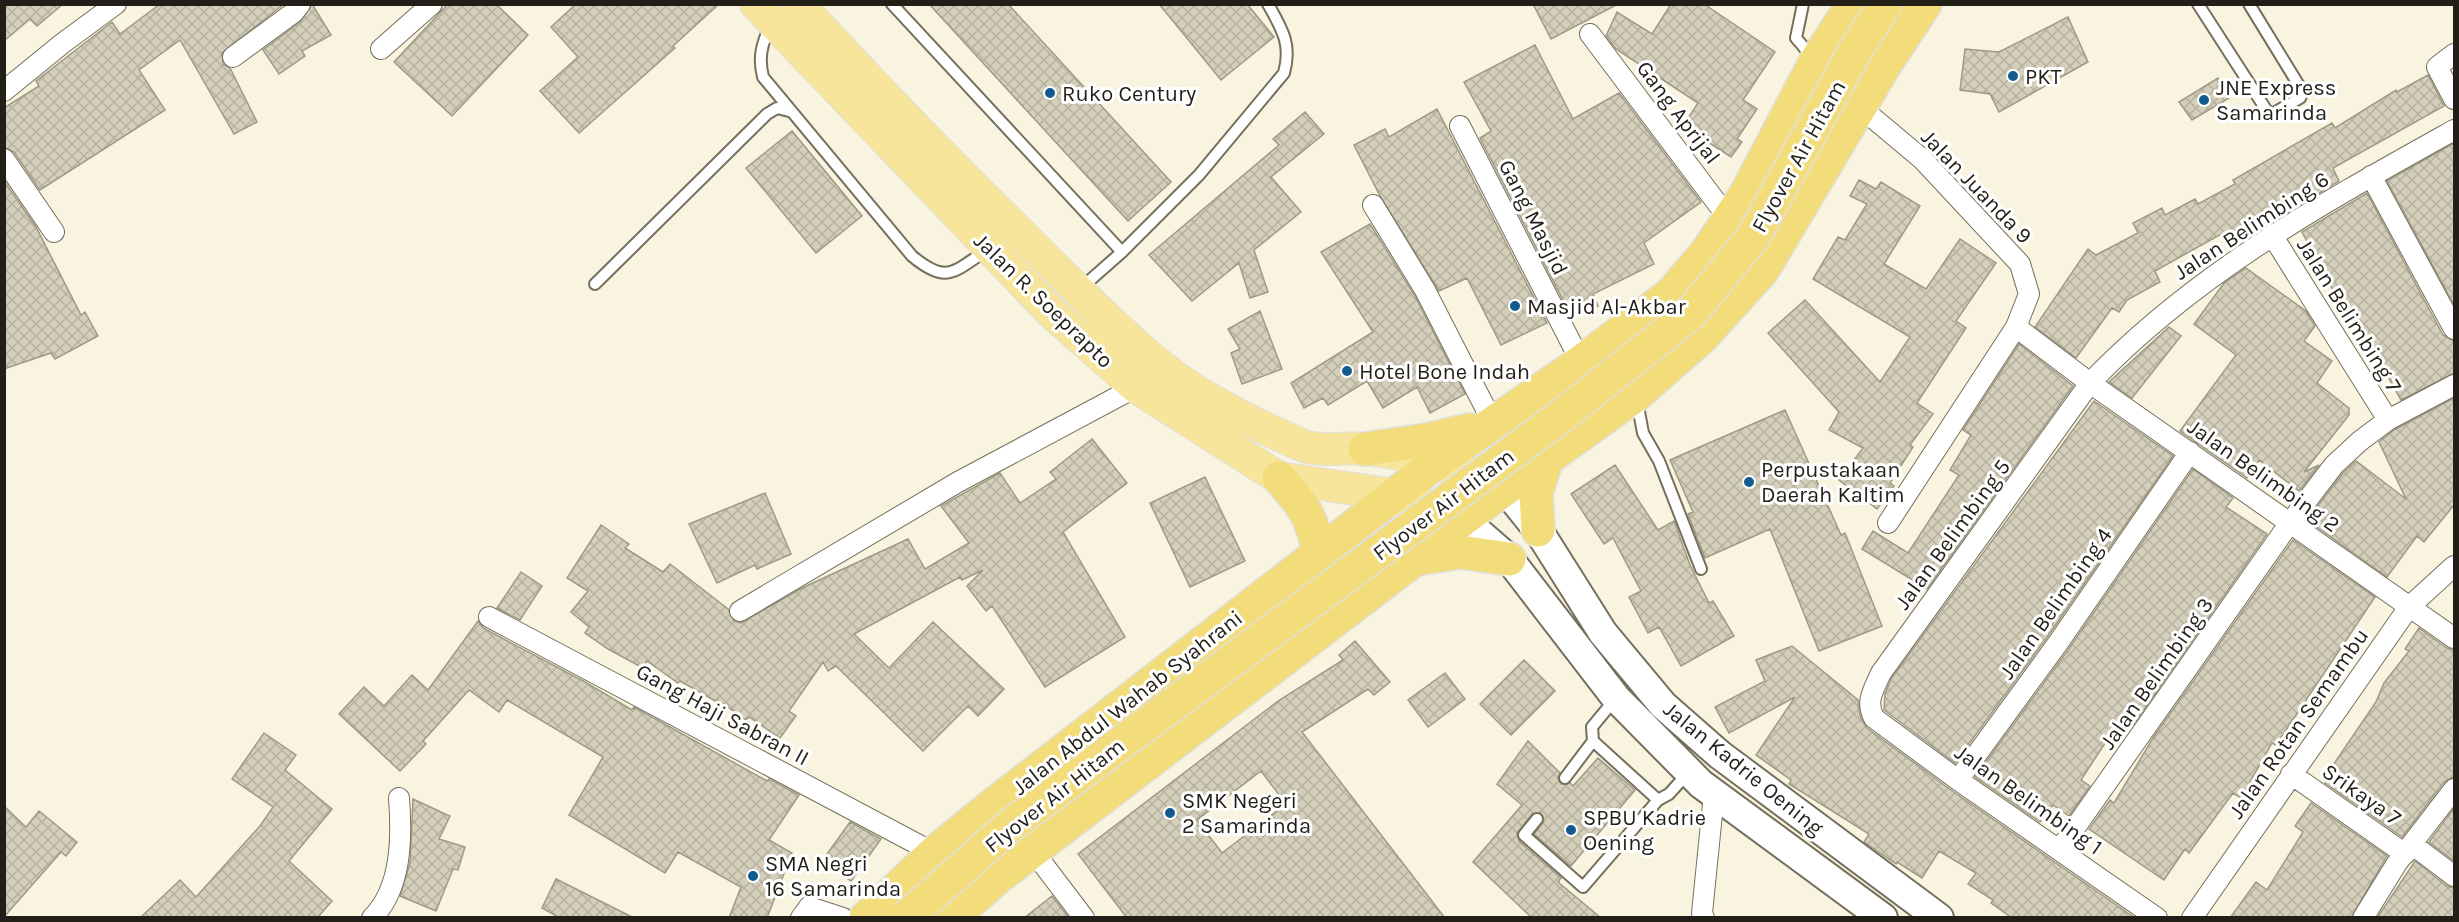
<svg xmlns="http://www.w3.org/2000/svg" width="2459" height="922" viewBox="0 0 2459 922" font-family="Karla,sans-serif">
<defs>
<pattern id="building-cross-hatch" width="8" height="8" patternUnits="userSpaceOnUse" patternTransform="scale(1.5)"><rect width="8" height="8" fill="#d4cfba"/><path d="M0 0l8 8M0 8l8-8" fill="none" stroke="#b6b19f"/></pattern>
</defs>
<rect width="100%" height="100%" fill="#f9f4df"/>
<path fill="url(#building-cross-hatch)" stroke="#9e9a86" stroke-width="1.5" fill-rule="evenodd" d="M4 4H63L37 26 30 19 4 41Z
M160 4H284L222 53 223 64 230 68 257 122 234 134 180 40 139 70 165 110 40 190 14 152 4 147V108L39 86 36 81 112 22 120 34Z
M312 4 331 35 302 51 305 56 279 74 263 50 300 22Z
M448 4H496L528 35 452 116 394 62Z
M576 4H719L673 46 675 48 579 133 540 91 578 57 551 27Z
M929 4H1008L1171 182 1128 221Z
M1159 4H1247L1274 37 1221 80Z
M1533 4H1618L1551 39Z
M1671 4H1704L1775 52 1743 100 1757 109 1737 139 1742 142 1731 157 1683 126 1698 103 1616 49 1606 36 1617 12 1652 34Z
M2068 17 2088 62 1999 112 1990 94 1960 90 1965 49 1999 52Z
M1535 45 1573 119 1619 93 1701 202 1644 243 1654 264 1593 294 1598 306 1579 315 1575 309 1569 312 1480 138 1491 131 1464 82Z
M2428 75 2444 106 2333 168 2339 181 2280 217 2229 245 2223 233 2155 271 2160 282 2127 300 2119 312 2112 308 2076 358 2035 327 2088 249 2096 255 2138 233 2133 223 2162 208 2165 215 2195 199 2198 204 2235 184 2233 180 2332 123 2335 128 2396 90 2397 92Z
M2218 78 2229 98 2192 120 2179 102Z
M1437 109 1547 323 1501 345 1467 278 1439 291 1380 196 1354 145 1385 129 1389 137Z
M1305 112 1324 134 1271 177 1301 212 1254 250 1268 292 1250 298 1239 263 1192 301 1149 255 1279 145 1273 139Z
M792 131 862 216 816 253 746 168Z
M2454 143V305L2387 181Z
M1859 180 1876 189 1881 182 1920 206 1884 264 1926 289 1960 239 1996 263 1956 321 1966 328 1917 403 1933 414 1910 445 1913 447 1890 483 1894 486 1877 509 1839 480 1863 448 1829 430 1839 412 1768 333 1805 300 1880 382 1910 337 1813 279 1838 237 1845 240 1867 204 1850 196Z
M4 181 36 227 81 315 85 312 98 336 55 359 51 353 4 369Z
M2367 193 2443 335 2454 341V373L2401 400 2387 375 2383 377 2358 325 2338 293 2336 296 2302 232Z
M1370 224 1415 296 1465 394 1430 413 1417 387 1383 408 1367 381 1328 405 1323 398 1304 408 1291 383 1373 332 1321 252Z
M2246 268 2306 311 2315 326 2304 341 2332 361 2317 383 2349 408V415L2304 472 2319 465 2299 491 2259 460 2247 478 2180 431 2236 355 2194 324 2224 283Z
M1260 311 1282 369 1242 384 1231 353 1240 349 1228 329Z
M2169 327 2181 336 2132 398 2109 382Z
M2019 344 2073 386 1927 589 1862 549 1873 531 1908 553 1959 475 1950 470 1971 435 1963 430Z
M2454 398V505L2424 542 2417 536 2387 577 2307 520 2343 473 2356 461 2406 499 2379 442 2394 430Z
M2094 401 2173 456 2048 636 1955 763 1884 710 1885 694 1891 679Z
M1785 410 1841 535 1845 533 1882 626 1819 651 1770 529 1705 558 1688 514 1693 512 1670 460Z
M1092 439 1127 483 1063 532 1125 637 1045 687 992 606 986 611 967 586 983 570 962 580 960 577 854 634 889 668 933 622 1004 689 978 716 968 706 923 751 836 666 828 671 823 662 789 711 796 716 780 738 749 717 746 720 718 700 717 702 680 681 678 683 647 661 643 668 608 649 585 633 589 627 571 612 588 591 567 578 601 525 629 544 625 548 663 572 670 564 728 609 734 621 741 623 802 588 908 539 925 569 969 543 941 506 1000 473 1020 503 1056 479 1050 472Z
M1615 465 1658 530 1674 521 1690 565 1709 603 1713 601 1734 636 1681 666 1659 627 1648 633 1629 597 1641 591 1613 538 1604 544 1571 494Z
M2193 469 2233 498 2226 507 2267 534 2134 724 2125 718 2111 739 2109 737 2081 780 2090 786 2069 816 2053 805 2040 822 1975 777 2068 650Z
M1205 477 1245 561 1190 587 1150 503Z
M765 493 791 554 757 569 755 565 717 583 689 524Z
M2293 540 2375 597 2276 745 2272 743 2241 798 2233 793 2189 853 2185 849 2164 880 2089 829 2110 800 2114 803 2153 738Z
M521 572 542 586 520 620 497 608Z
M478 621 483 628 585 682 632 710 634 707 767 781 769 779 799 795 769 840 792 853 767 918H729L741 887 678 852 665 873 569 815 603 757 507 700 499 712 469 690 423 741 426 744 400 771 339 714 364 687 384 706 412 675 428 690Z
M2419 628 2447 648 2454 650V777L2444 782 2402 837 2325 783 2332 773 2329 771 2376 702 2384 683 2409 651 2405 649Z
M1355 641 1390 682 1374 695 1368 689 1302 732 1445 918H1127L1078 854 1278 701 1343 660 1339 655ZM1261 771 1286 804 1222 853 1197 820Z
M1792 646 1858 700 1860 716 1867 728 1951 790 2135 918H2012L1991 903 1993 900 1968 884 1976 873 1939 851 1922 878 1897 862 1896 864 1864 842 1869 834 1789 784 1791 780 1756 755 1795 697 1729 733 1715 707 1765 681 1756 660Z
M1524 660 1555 691 1511 735 1480 704Z
M1445 673 1465 699 1428 727 1408 700Z
M264 733 296 755 285 770 332 809 289 861 332 901 317 918H140L180 880 196 897 260 826 273 807 232 779Z
M1528 741 1560 773 1558 778 1561 784 1570 783 1573 786 1598 758 1635 790 1571 866 1534 834 1544 821 1541 813 1532 814 1517 833 1519 841 1561 878 1558 882 1601 918H1532L1473 862 1522 805 1497 784Z
M413 799 450 816 439 839 465 847 458 870 453 869 436 911 400 896 410 863Z
M2311 803 2387 856 2351 918H2230L2256 882 2267 890 2303 832 2295 826Z
M4 806 26 827 39 811 77 842 66 856 61 852 4 917Z
M2454 808V861L2429 842Z
M850 822 881 839 851 881 822 861Z
M2415 861 2447 886 2454 888V918H2377Z
M556 879 634 918H560L542 908Z
M1052 896 1069 918H1024Z"/>
<g fill="none" stroke-linecap="round" stroke-linejoin="round">
<defs>
<path id="service" d="M892 4 1122 252
M1803 4 1796 38 1814 59
M2198 4 2267 111 2272 114 2300 98 2303 92 2249 4
M770 26C762 44 758 57 763 77L912 256C947 285 953 272 987 250
M595 284 767 114 777 108 789 111
M1080 289 1122 252 1199 175 1284 73C1292 44 1282 29 1268 4
M1637 401 1643 433 1659 461 1701 569
M1616 698 1592 727 1593 741 1658 800 1669 794 1687 774
M1565 778 1593 741
M1537 819 1524 835 1583 887 1658 800"/>
<path id="minor" d="M1590 34 1729 219
M381 49 432 4
M2454 54 2437 67 2454 99
M233 57 293 13 300 4
M4 91 63 43 116 4
M1859 110 1873 118 1922 159 2020 264 2029 294 2016 327 2090 383 2454 638
M1460 126 1581 362
M4 159 54 232
M2371 176 2454 329
M1373 205 1425 290 1492 421
M2272 235 2388 420
M1888 523 2016 327
M740 611 958 482 1136 387
M489 617 934 853
M2291 774 2405 854
M1958 780 2058 643 2190 452
M2413 845 2454 876
M2060 849 2289 524 2334 465 2360 441 2388 420 2454 385
M1033 851 1084 918
M372 918C402 888 402 837 399 798
M801 918 809 907 843 918
M1704 918 1702 913 1714 794
M2157 918 1958 780 1874 718C1865 701 1874 689 1881 673L2090 383C2195 273 2323 203 2454 130
M2192 918 2409 607 2454 566
M2363 918 2397 863 2454 789"/>
<path id="secondary" d="M1505 489 1538 530 1603 633 1663 705 1720 755 1939 918
M1463 519 1509 559 1616 698 1701 784 1883 918"/>
<path id="primary" d="M756 4 1051 312 1136 387 1279 478 1395 495 1458 517
M799 4C866 78 936 150 1007 220 1056 268 1104 319 1157 363 1198 397 1250 422 1299 444 1319 453 1344 447 1366 449 1413 454 1458 468 1500 486"/>
<path id="trunk" d="M1365 449 1427 440 1469 430
M1279 478C1303 505 1312 516 1319 553
M1538 530 1536 493 1547 458
M1416 559 1460 552 1509 559
M866 918 934 853 993 805 1437 462 1581 362 1671 294 1706 253 1746 194 1816 61 1853 4
M952 918 997 878 1415 559 1463 519 1636 395 1703 336 1762 271 1886 63 1925 4"/>
</defs>
<use href="#service" stroke="#75705d" stroke-width="14"/>
<use href="#minor" stroke="#75705d" stroke-width="22"/>
<use href="#secondary" stroke="#75705d" stroke-width="32"/>
<use href="#primary" stroke="#e0e0df" stroke-width="34"/>
<use href="#trunk" stroke="#e0e0df" stroke-width="36"/>
<use href="#service" stroke="#fff" stroke-width="10"/>
<use href="#minor" stroke="#fff" stroke-width="20"/>
<use href="#secondary" stroke="#fff" stroke-width="28"/>
<use href="#primary" stroke="#f6e59b" stroke-width="32"/>
<use href="#trunk" stroke="#f3dc7a" stroke-width="33"/>
<defs>
<path id="trunk-bridge" d="M906 918 1012 824 1560 417 1690 314 1753 237 1855 51 1885 4"/>
</defs>
<use href="#trunk-bridge" stroke="#e0e0df" stroke-width="36" stroke-linecap="butt"/>
<use href="#trunk-bridge" stroke="#f3dc7a" stroke-width="33"/>
</g>
<g fill="#135b8f" stroke="#fff" stroke-width="2">
<circle cx="2013" cy="76" r="6"/>
<circle cx="1050" cy="93" r="6"/>
<circle cx="2204" cy="100" r="6"/>
<circle cx="1515" cy="306" r="6"/>
<circle cx="1347" cy="371" r="6"/>
<circle cx="1749" cy="482" r="6"/>
<circle cx="1170" cy="813" r="6"/>
<circle cx="1571" cy="830" r="6"/>
<circle cx="753" cy="876" r="6"/>
</g>
<g text-anchor="middle" stroke-width="6" stroke-linejoin="round" paint-order="stroke">
<g font-size="22" fill="#211f18" stroke="#fff" text-anchor="start">
<text x="2025" y="84">PKT</text>
<text x="2216" y="95">JNE Express<tspan x="2216" dy="25">Samarinda</tspan></text>
<text x="1062" y="101">Ruko Century</text>
<text x="1527" y="314">Masjid Al-Akbar</text>
<text x="1359" y="379">Hotel Bone Indah</text>
<text x="1761" y="477">Perpustakaan<tspan x="1761" dy="25">Daerah Kaltim</tspan></text>
<text x="1182" y="808">SMK Negeri<tspan x="1182" dy="25">2 Samarinda</tspan></text>
<text x="1583" y="825">SPBU Kadrie<tspan x="1583" dy="25">Oening</tspan></text>
<text x="765" y="871">SMA Negri<tspan x="765" dy="25">16 Samarinda</tspan></text>
</g>
<g font-size="22" fill="#211f18" stroke="#fff">
<text transform="translate(1679 112) rotate(53)" y="8">Gang Aprijal</text>
<text transform="translate(1798 156) rotate(-61)" y="8">Flyover Air Hitam</text>
<text transform="translate(1977 186) rotate(46)" y="8">Jalan Juanda 9</text>
<text transform="translate(1534 217) rotate(63)" y="8">Gang Masjid</text>
<text transform="translate(2251 225) rotate(-33)" y="8">Jalan Belimbing 6</text>
<text transform="translate(1044 300) rotate(44)" y="8">Jalan R. Soeprapto</text>
<text transform="translate(2350 315) rotate(58)" y="8">Jalan Belimbing 7</text>
<text transform="translate(2264 475) rotate(35)" y="8">Jalan Belimbing 2</text>
<text transform="translate(1443 504) rotate(-37)" y="8">Flyover Air Hitam</text>
<text transform="translate(1952 534) rotate(-54)" y="8">Jalan Belimbing 5</text>
<text transform="translate(2055 603) rotate(-55)" y="8">Jalan Belimbing 4</text>
<text transform="translate(2156 673) rotate(-55)" y="8">Jalan Belimbing 3</text>
<text transform="translate(1127 702) rotate(-38)" y="8">Jalan Abdul Wahab Syahrani</text>
<text transform="translate(723 714) rotate(28)" y="8">Gang Haji Sabran II</text>
<text transform="translate(2298 723) rotate(-55)" y="8">Jalan Rotan Semambu</text>
<text transform="translate(1744 768) rotate(39)" y="8">Jalan Kadrie Oening</text>
<text transform="translate(2362 794) rotate(35)" y="8">Srikaya 7</text>
<text transform="translate(1054 795) rotate(-38)" y="8">Flyover Air Hitam</text>
<text transform="translate(2029 799) rotate(35)" y="8">Jalan Belimbing 1</text>
</g>
</g>
<rect width="2459" height="922" fill="none" stroke="#211f18" stroke-width="12"/>
</svg>
